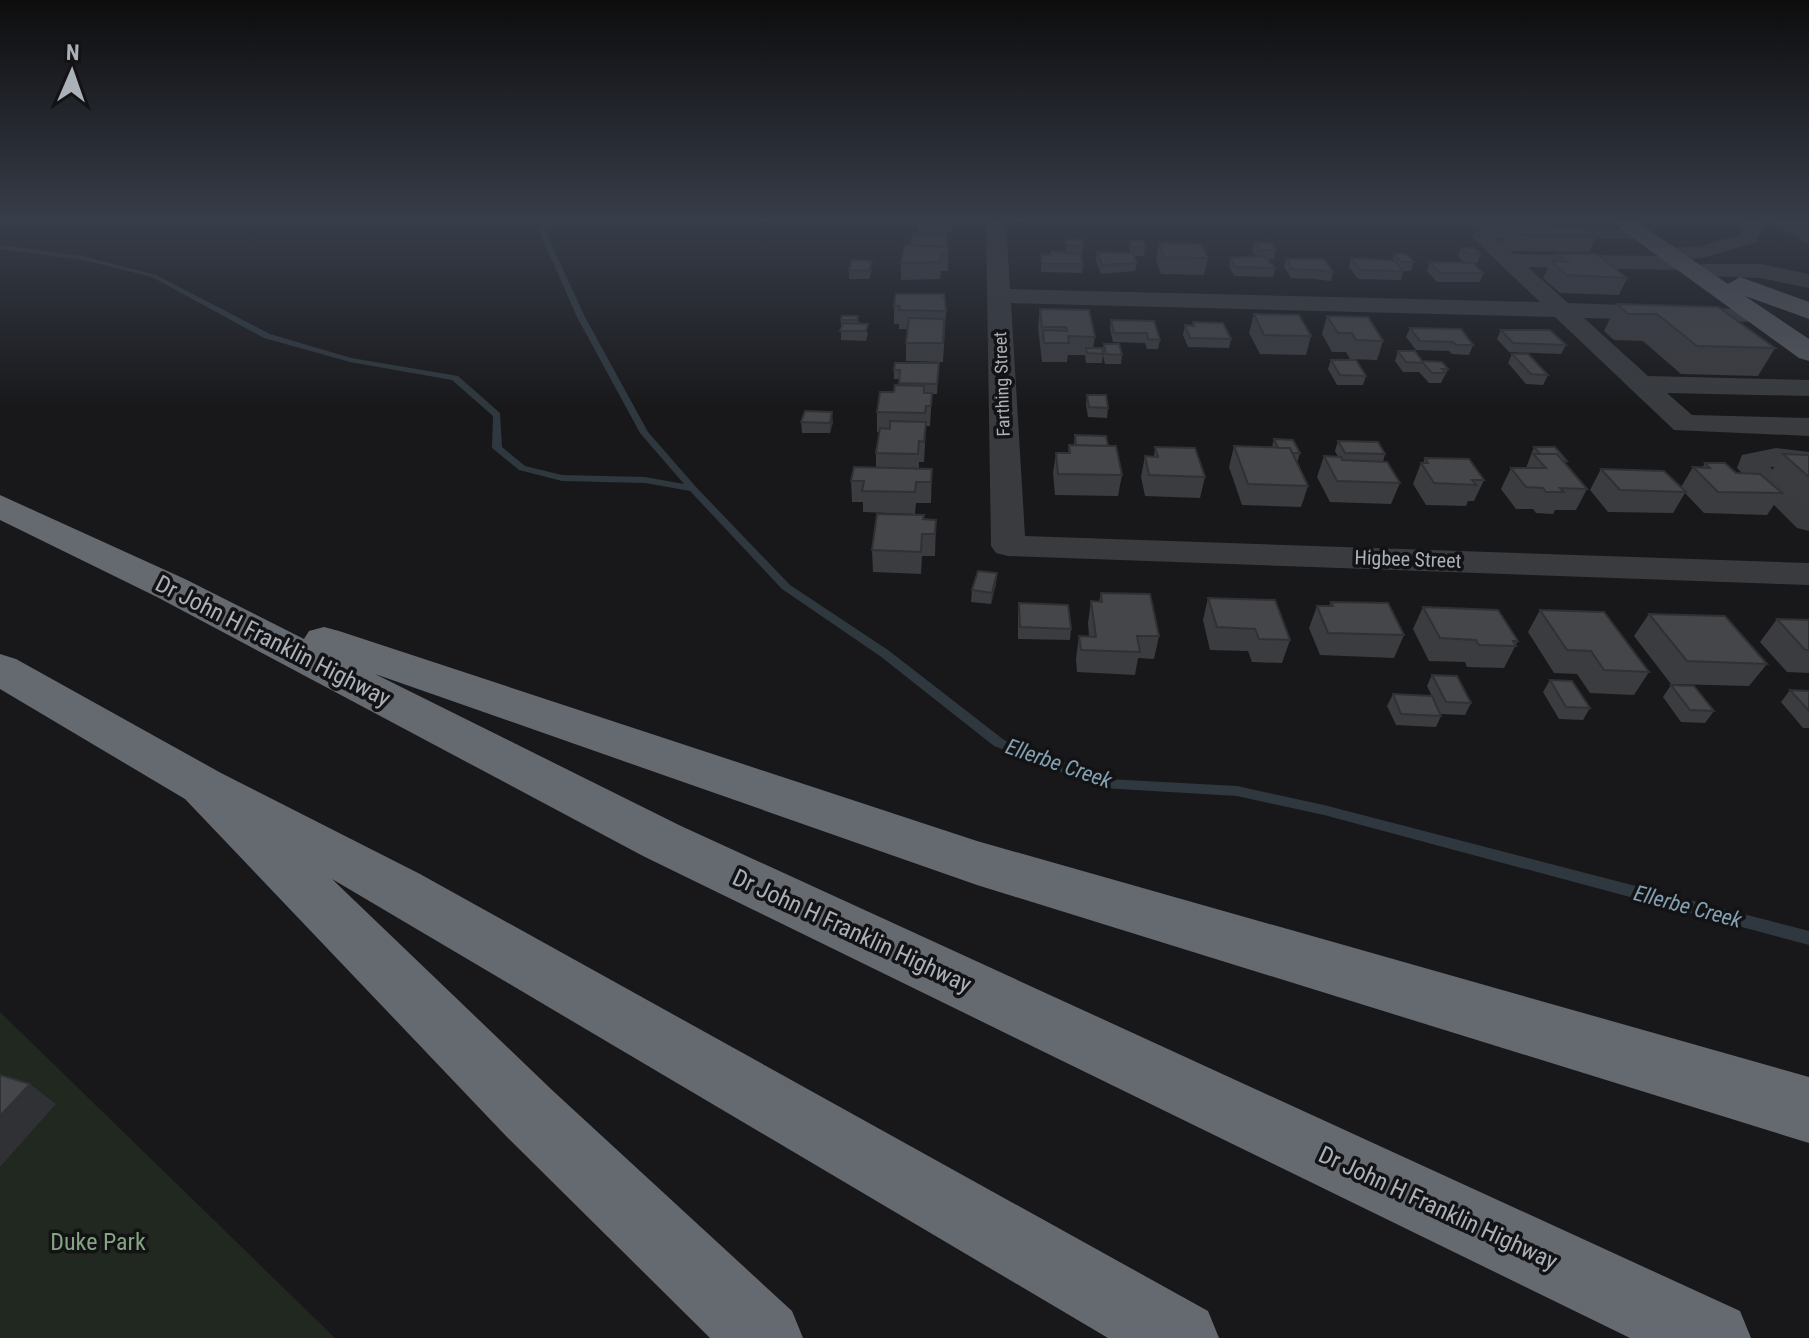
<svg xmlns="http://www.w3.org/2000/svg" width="1809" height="1338" viewBox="0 0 1809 1338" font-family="'Roboto Condensed',sans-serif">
<rect width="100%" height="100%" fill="#18181a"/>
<path fill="#202820" d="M0 1012 335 1338H0Z"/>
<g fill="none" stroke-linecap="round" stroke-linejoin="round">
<path fill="#2e383e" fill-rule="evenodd" d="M535 222H541L585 317 648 432 696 487 790 585 888 650 1004 740 1108 779 1237 786 1324 805 1809 931V945L1324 815 1237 796 1102 788 994 746 880 656 782 589 690 491 645 483 562 481 519 470 492 448 493 416 452 380 350 362 264 338 152 277 83 260 0 249V245L83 256 156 275 270 334 351 358 458 376 500 413 502 447 525 466 562 475 645 477 684 484 640 433 577 317Z"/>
<path fill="#393b3f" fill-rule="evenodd" d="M986 222H1006L1010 289 1540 302 1474 239 1471 235 1487 226 1641 229 1651 235 1648 239 1497 238 1514 254 1669 256 1666 253 1669 248 1701 246 1741 234 1744 222H1764L1757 242 1702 258 1689 259 1692 263 1689 268 1681 270 1528 267 1568 303 1765 310 1768 315 1765 320 1756 322 1584 318 1648 376 1809 380V396L1667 393 1692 415 1809 418V436L1674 430 1555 317 1011 303 1025 536 1809 563V585L1008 556 996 553 991 546Z
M1703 264H1760L1809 274V288L1760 278 1695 276 1692 271 1695 266Z
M1776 448 1809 452V470L1770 467 1809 503V531L1797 528 1737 468 1742 455Z"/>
<path fill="#55585e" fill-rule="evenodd" d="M1611 222H1637L1728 284 1740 277 1809 302V319L1745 296 1809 339V361L1799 358Z"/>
<path fill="#656970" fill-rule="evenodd" d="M0 495 185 579 304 639 309 631 324 627 339 631 977 841 1809 1077V1143L977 885 375 674 681 826 1740 1311 1751 1338H1630L643 856 157 597 0 520Z
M0 654 16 659 221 773 420 874 1208 1311 1219 1338H1108L332 879 552 1090 792 1311 803 1338H710L506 1136 185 799 0 689Z"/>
</g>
<path fill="#3b3c40" d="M918 222H952L951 231 946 233H918Z
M1769 222H1809V244Z
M1509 226 1596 236 1589 252 1512 251 1502 243Z
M1066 240 1083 246 1082 255H1077L1083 264 1082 273 1041 272V254L1051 255V251L1066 253Z
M1130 241 1145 248 1144 256H1134L1137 263 1135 271 1101 274 1096 261 1097 252 1130 253 1129 249Z
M1254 242 1276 250 1274 259H1267L1275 268 1273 277 1234 276 1229 266 1230 258 1256 256 1252 251Z
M1159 243 1208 258 1204 275 1161 274 1156 260Z
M946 247H948V271H941L940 279 901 280V263Z
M1461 248 1480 254 1477 263H1465L1458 256Z
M1394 254 1414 262 1411 271H1403L1401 280 1358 279 1349 267 1351 258 1392 261Z
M1558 254 1627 278 1619 295 1560 293 1543 278 1551 261H1555Z
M1286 259 1333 272 1331 281 1313 279 1291 278 1284 267Z
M1430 262 1483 273 1480 282H1437L1427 271Z
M872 269 869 279H849V270Z
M1617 304 1718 307 1775 348 1758 376 1681 374 1643 341 1614 340 1604 331Z
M894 306 946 311 943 362 906 361V343L908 329H899V324H894Z
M1040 309 1095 337 1093 348 1102 352 1104 344 1122 355 1121 364H1105L1103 355 1102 363H1086L1085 355H1068L1067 362H1042L1038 327Z
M1254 314 1311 336 1306 355 1260 354 1249 333Z
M858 316 859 324 868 333 866 341 841 340V320Z
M1327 316 1383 341 1377 360 1350 359 1346 352H1332L1322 334Z
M1111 320 1154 321 1160 340 1158 349H1147L1145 343 1113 342 1110 329Z
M1193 322 1231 339 1229 348 1188 347 1183 335 1185 325 1192 326Z
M1410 328 1473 345 1469 355 1452 354 1449 351 1416 350 1406 337Z
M1501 330 1566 345 1561 354 1509 352 1497 339Z
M1398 351 1422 361 1448 369 1441 383H1429L1419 372H1403L1395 361Z
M1512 354 1548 375 1543 385 1526 384 1508 363Z
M1331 360 1366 376 1363 385H1337L1328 369Z
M939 363 937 394H932L930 426H926L924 462H919V469H932L931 503H916L915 514 863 512V502H852L851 481 876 468V453L879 432H877V412L899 386V379H894V370Z
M1087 395 1108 408 1107 418 1088 417 1086 405Z
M801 422H833L830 433H802Z
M1075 435 1108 446 1122 475 1118 496 1055 495 1053 473 1056 453H1068L1069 445H1074Z
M1274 439 1300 453 1297 463 1308 486 1301 507 1242 505 1229 467 1234 446 1272 447Z
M1338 441 1385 454 1383 462 1400 483 1391 504 1330 502 1317 477 1324 456 1338 457 1335 451Z
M1155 447 1205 477 1200 498 1145 496 1141 477 1145 456 1154 457Z
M1534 447 1567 461 1565 464 1587 489 1576 510H1555L1553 514 1536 513 1533 509H1516L1501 489 1511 468H1526Z
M1783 454 1809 455V511L1769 475Z
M1425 458 1484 480 1474 501H1468L1466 506 1426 505 1413 484 1421 463H1423Z
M1705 463 1736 473 1782 493 1767 515 1704 513 1685 493 1673 513 1608 512 1590 490 1601 469 1681 487 1693 467 1702 468Z
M924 519 936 520 935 556H922L921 574 873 572 872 550Z
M997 573 996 584 991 604 971 602 972 590Z
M1101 593 1159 636 1154 659 1138 658 1135 675 1077 672 1076 659 1079 636H1089L1088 623 1091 601 1099 602Z
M1208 598 1290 640 1282 663 1252 662 1248 651 1210 650 1203 620Z
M1331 602 1404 635 1394 658 1320 655 1309 628 1317 606H1329Z
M1019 603 1071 629 1070 640 1018 639V615Z
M1423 607 1518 641 1504 668 1467 667 1465 662 1429 661 1413 629Z
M1540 610 1649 672 1634 695 1590 693 1577 674 1554 673 1528 632Z
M1649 614 1767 664 1749 686 1671 684 1634 636Z
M1777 619 1809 620V673L1787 672 1760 642Z
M1432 675 1471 703 1465 715 1440 714 1441 716 1436 727 1396 725 1387 706 1393 694 1432 696 1427 686Z
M1550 680 1590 708 1583 720 1559 719 1543 692Z
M1671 685 1714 711 1705 723 1681 722 1663 697Z
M1790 690 1809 691V728H1803L1781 702Z"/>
<path fill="#303134" d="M952 222 951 231 946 233V225Z
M832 412 833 422 830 433V423Z
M997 573 996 584 991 604 992 593Z
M30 1084 56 1104 0 1167V1116Z"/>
<path fill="#45464a" stroke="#303134" stroke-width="2" d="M918 222H952L946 225H918Z
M1509 226 1585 228 1596 236 1518 235Z
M913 233 947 234 946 247 911 245Z
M1066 240H1082L1083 246H1067Z
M1130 241H1143L1145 248 1132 247Z
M1254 242 1272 243 1276 250H1259Z
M1159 243 1201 244 1208 258 1164 257Z
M905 245 948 247V254H941L940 262 901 263Z
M1461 248H1474L1480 254H1468Z
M1051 251 1081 255 1083 264H1042L1041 254 1051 255Z
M1097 252 1133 253 1137 263 1102 265Z
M1394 254H1406L1414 262H1401Z
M1558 254H1597L1627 278 1567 275 1551 261 1568 262Z
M1264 256 1275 268 1236 267 1230 258Z
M1351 258 1395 261 1403 271 1361 270Z
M1286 259H1324L1333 272 1316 270 1293 269Z
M852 260 872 261 869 271 849 270Z
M1430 262 1473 263 1483 273H1440Z
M896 294H944L946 311 899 310 900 306H894Z
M1617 304 1718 307 1775 348 1697 346 1657 314H1628Z
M1040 309 1089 310 1095 337 1068 336 1069 343H1044L1043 330 1067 331 1066 327H1042Z
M1254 314 1299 315 1311 336 1264 335Z
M842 316H858L857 320H841Z
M1327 316 1368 317 1383 341 1356 340 1352 333H1338Z
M909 318 944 319 943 343H906Z
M1111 320 1154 321 1160 340 1148 339 1147 333H1114Z
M1193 322 1223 323 1231 339 1190 338 1185 325 1194 326Z
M843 323 868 324 866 331H840Z
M1410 328 1461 329 1473 345H1456L1453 342 1420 341Z
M1501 330H1550L1566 345 1513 343Z
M1104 344H1119L1122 355 1106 354Z
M1086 348H1102L1103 354 1087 353Z
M1398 351H1415L1422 361 1442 362 1448 369H1442L1445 373H1432L1423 363 1406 362Z
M1512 354H1528L1548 375 1531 374Z
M1331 360H1356L1366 376 1340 375Z
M895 363H939L937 384 899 383 900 370H894Z
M895 385 924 386V393H932L931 406H926L925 413 877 412 880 392H894Z
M1087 395H1106L1108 408 1089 407Z
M805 411 832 412 830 423 801 422Z
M890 421 926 422 924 442 919 441 918 454 876 453 880 428 890 429Z
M1075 435 1106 436 1108 446 1076 445Z
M1274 439 1293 440 1300 453H1292L1290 448H1278Z
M1338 441 1378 442 1385 454 1345 453Z
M1069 445 1116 446 1122 475 1058 474 1056 453H1070Z
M1234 446 1290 448 1308 486 1248 484Z
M1155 447 1195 448 1205 477 1149 475 1145 456 1158 457Z
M1534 447H1555L1567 461H1563L1557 454H1540Z
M1533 454H1557L1587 489 1560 488 1564 492H1546L1543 488 1526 487 1511 468H1546Z
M1783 454 1809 455V477Z
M1324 456 1341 457 1342 460 1387 462 1400 483 1337 481Z
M1425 458 1469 459 1484 480H1472L1476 485 1434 483 1421 463H1428Z
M1705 463H1725L1736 473 1760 474 1782 493 1718 492 1693 467 1710 468Z
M854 467 932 469 931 482H916L915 492 862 491 864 481H851Z
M1601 469 1664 471 1686 492 1620 490Z
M877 514 924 515 923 519 936 520 935 534H922L921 552 872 550Z
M978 571 997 573 992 593 972 590Z
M1101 593 1150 594 1159 636H1137L1140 652 1081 650 1079 636 1096 637 1091 601 1102 602Z
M1208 598 1275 600 1290 640 1259 639 1255 629 1217 627Z
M1331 602 1388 603 1404 635 1328 633 1317 606H1333Z
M1019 603 1068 605 1071 629 1020 627Z
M1423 607 1498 610 1518 641H1513L1516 646 1479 645 1476 640 1440 638Z
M1540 610 1604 612 1649 672 1604 670 1591 651 1567 650Z
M1649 614 1725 616 1767 664 1687 661Z
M1777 619 1809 620V650H1805Z
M1432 675 1457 676 1471 703 1446 702Z
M1550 680 1572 681 1590 708 1566 707Z
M1671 685 1694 686 1714 711 1690 710Z
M1790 690 1809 691V711Z
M1393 694 1432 696 1441 716 1401 714Z
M0 1075 30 1084 0 1116Z"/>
<linearGradient id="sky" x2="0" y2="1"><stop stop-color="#0d0d0e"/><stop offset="0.54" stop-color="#373d49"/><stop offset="1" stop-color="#373d49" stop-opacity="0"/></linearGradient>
<rect width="1809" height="409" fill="url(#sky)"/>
<g text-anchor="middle" stroke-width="7" stroke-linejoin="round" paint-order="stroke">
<g font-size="18" fill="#abb1b9" stroke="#131315">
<text transform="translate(1002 384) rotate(-92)" y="6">Farthing Street</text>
</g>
<g font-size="20" fill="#abb1b9" stroke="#131315">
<text transform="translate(1408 559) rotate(2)" y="7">Higbee Street</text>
</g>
<g font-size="22" font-style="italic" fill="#83a1b3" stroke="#131315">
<text transform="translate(1059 763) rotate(19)" y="8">Ellerbe Creek</text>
<text transform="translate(1688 906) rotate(15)" y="8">Ellerbe Creek</text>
</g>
<g font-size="24" fill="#abb1b9" stroke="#131315">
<text transform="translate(273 641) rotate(27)" y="8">Dr John H Franklin Highway</text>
<text transform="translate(852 931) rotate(25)" y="8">Dr John H Franklin Highway</text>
<text transform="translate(1438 1208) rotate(25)" y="8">Dr John H Franklin Highway</text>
</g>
<g font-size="24" fill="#84a482" stroke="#131315">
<text x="98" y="1250">Duke Park</text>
</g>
</g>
<g transform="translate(72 72) rotate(2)" stroke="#131315" stroke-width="6" paint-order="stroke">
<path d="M0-6L14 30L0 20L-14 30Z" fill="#abb1b9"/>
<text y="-12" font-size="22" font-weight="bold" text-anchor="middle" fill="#abb1b9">N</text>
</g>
</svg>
